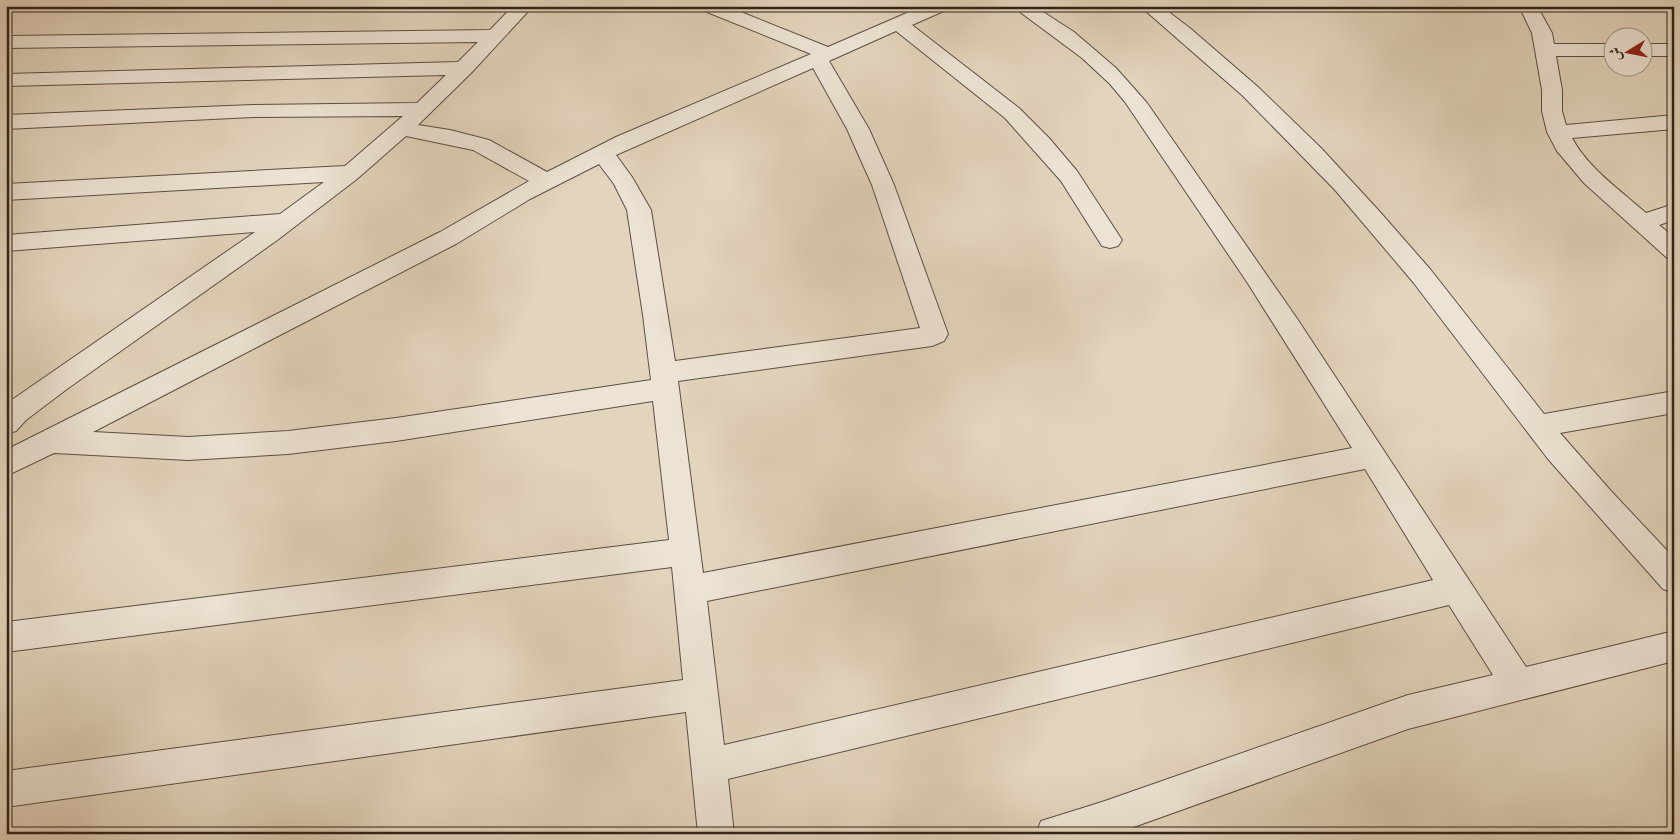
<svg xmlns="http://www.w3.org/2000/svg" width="1680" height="840" viewBox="0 0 1680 840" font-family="'EB Garamond',Amiri,serif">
<rect width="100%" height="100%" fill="#e3d4bd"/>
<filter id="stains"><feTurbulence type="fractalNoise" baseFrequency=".004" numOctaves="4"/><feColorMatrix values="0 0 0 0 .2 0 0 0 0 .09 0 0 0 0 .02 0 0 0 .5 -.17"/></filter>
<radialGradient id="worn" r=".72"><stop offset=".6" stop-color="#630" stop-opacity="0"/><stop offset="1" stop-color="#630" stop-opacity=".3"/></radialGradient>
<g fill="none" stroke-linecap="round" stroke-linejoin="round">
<defs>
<path id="street" d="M513 6H533L472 72 418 125 450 130 489 140 547 172 616 137 811 54 702 10 700 6H726L828 47 923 6H948L946 10 912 25 1019 108 1049 138 1077 171 1122 240 1118 246 1110 248 1102 246 1061 181 1005 118 896 31 829 61 869 129 894 185 948 334 944 341 932 346 678 381 703 573 1352 448 1247 282 1125 102 1110 84 1082 58 1012 6H1034L1074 32 1116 68 1147 103 1298 320 1526 667 1674 631V661L1408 729 1114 834H1036L1041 821 1102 802 1408 695 1493 675 1449 605 728 779 734 834H698L686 712 6 807V771L683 680 672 567 6 652V622L669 540 653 401 396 441 288 454 188 460 54 453 6 476V450L440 232 529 181 473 150 406 136 357 179 276 241 67 389 26 420 16 431 6 434V404L255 232 6 251V235L280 214 324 182 6 200V184L345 166 403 116 253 117 6 129V115L253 105 417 103 446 75 6 86V74L458 62 478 42 6 48V36L490 30ZM813 68 847 129 872 185 920 328 675 361 651 210 632 177 616 155ZM599 164 614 184 627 210 643 315 651 380 396 418 288 431 188 437 93 432 456 244 530 199ZM1365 469 1433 580 724 745 707 601Z
M1140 6H1161L1191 29 1258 87 1321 148 1380 212 1430 269 1544 414 1674 391V413L1560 433 1611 491 1674 558V593L1663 589 1548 459 1413 282 1335 190 1243 96Z
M1519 6H1537L1552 33 1554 44H1612V56H1556L1562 90V111L1566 125 1674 115V129L1572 138C1588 168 1620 190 1646 213L1674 204V220L1659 225 1674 237V259L1666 257 1584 183 1557 151 1547 132 1542 111V90L1532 33Z
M1642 44H1674V56H1642Z"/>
</defs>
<use href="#street" stroke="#5c4f44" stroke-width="2"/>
<use href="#street" fill="#ede3d4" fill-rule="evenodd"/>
</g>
<rect width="1680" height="840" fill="none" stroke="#e3d4bd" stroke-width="25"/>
<rect x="8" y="8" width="1665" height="825" fill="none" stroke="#2f231b" stroke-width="2.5"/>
<rect x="12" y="12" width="1655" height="815" fill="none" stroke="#2f231b"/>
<g transform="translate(1628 52) rotate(260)"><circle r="24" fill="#ede3d4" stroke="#a1968a"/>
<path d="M0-4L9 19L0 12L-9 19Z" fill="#8f2418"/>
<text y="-8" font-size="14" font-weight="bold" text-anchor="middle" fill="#2f231b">ش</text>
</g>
<rect width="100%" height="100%" filter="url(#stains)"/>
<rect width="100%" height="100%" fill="url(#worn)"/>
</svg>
